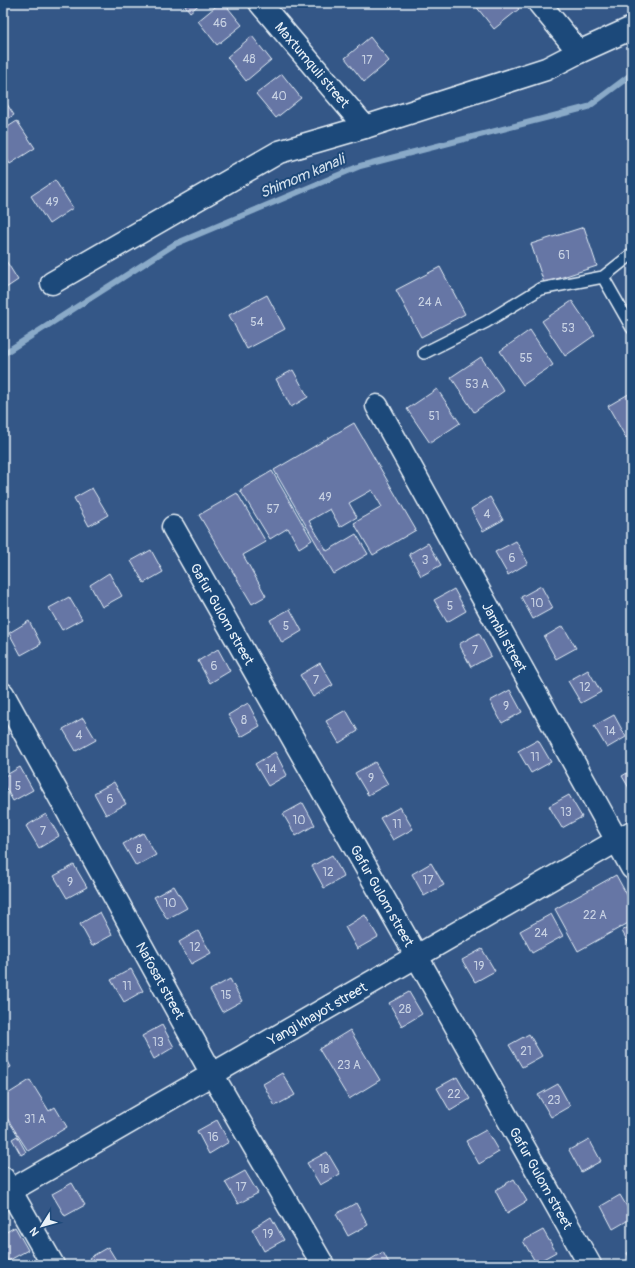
<svg xmlns="http://www.w3.org/2000/svg" width="635" height="1268" viewBox="0 0 635 1268" font-family="Pangolin,sans-serif">
<rect width="100%" height="100%" fill="#345787"/>
<filter id="ink" filterUnits="userSpaceOnUse"><feTurbulence type="fractalNoise" baseFrequency=".025" numOctaves="2"/><feDisplacementMap in="SourceGraphic" scale="8" xChannelSelector="R" yChannelSelector="G"/><feConvolveMatrix kernelMatrix="1 2 1 2 8 2 1 2 1" color-interpolation-filters="sRGB"/></filter>
<g filter="url(#ink)">
<g fill="none" stroke-linecap="round" stroke-linejoin="round">
<path stroke="#8aaac8" stroke-width="6" d="M3 354 175 244 360 166 588 107 632 74"/>
</g>
<path fill="#6676a5" stroke="#e8f1f8" d="M183 3H201L190 12Z
M220 3H224L242 25 217 45 198 21Z
M478 3H514L519 9 494 29 475 5Z
M252 36 271 60 246 81 227 57Z
M370 37 389 61 364 82 345 58Z
M282 74 301 98 276 118 256 94Z
M3 98 14 115 3 122Z
M17 121 35 148 10 164 3 153V130Z
M55 180 73 208 49 224 31 196Z
M584 227 597 266 544 283 531 244Z
M3 256 18 280 3 290Z
M440 267 465 314 421 337 396 290Z
M267 295 285 329 247 349 229 315Z
M572 301 595 335 565 356 542 321Z
M530 330 553 365 523 385 500 351Z
M481 357 504 391 474 412 451 377Z
M293 370 308 397 291 407 276 379Z
M437 389 460 423 430 443 407 409Z
M632 392V435L626 438 608 406Z
M354 423 416 530 373 555 354 523 382 507 372 490 349 503 357 517 340 527 330 509 309 521 327 551 356 534 368 554 334 574 274 470Z
M632 438V448L627 440Z
M272 471 312 540 299 548 288 528 270 539 240 490Z
M92 488 108 515 89 526 74 498Z
M237 493 266 542 243 555 266 596 252 604 199 515Z
M490 497 503 520 483 531 471 509Z
M516 541 528 563 508 575 495 552Z
M428 543 441 565 421 576 409 554Z
M151 550 163 572 144 583 131 561Z
M109 573 122 596 102 607 90 585Z
M541 586 553 608 533 619 521 597Z
M454 589 466 611 447 622 434 600Z
M69 597 82 619 62 630 49 608Z
M290 609 302 631 282 643 270 620Z
M29 621 41 644 21 655 9 633Z
M563 626 576 648 556 659 544 637Z
M479 633 491 656 471 667 459 644Z
M218 649 230 671 210 683 198 661Z
M320 663 333 685 313 697 300 675Z
M588 670 601 692 581 703 568 681Z
M510 690 522 712 502 723 490 701Z
M248 703 260 726 241 737 228 715Z
M346 710 358 731 339 743 326 721Z
M614 715 626 737 607 748 594 726Z
M83 718 96 740 76 751 63 729Z
M538 740 551 762 531 773 518 751Z
M275 752 287 775 268 786 255 764Z
M375 762 388 784 368 795 355 773Z
M20 767 33 790 13 801 3 783V777Z
M632 770V793L622 776Z
M114 782 126 804 106 815 94 793Z
M569 795 582 817 562 828 549 806Z
M303 803 315 825 296 836 283 814Z
M400 807 413 829 393 840 380 818Z
M46 814 59 836 39 848 26 826Z
M143 833 156 855 136 866 123 844Z
M332 855 344 877 324 888 312 866Z
M431 863 444 885 424 896 412 874Z
M74 865 87 887 67 898 54 876Z
M616 875 632 904V921L578 951 555 909Z
M174 886 187 908 167 919 154 897Z
M100 912 112 935 92 946 80 924Z
M551 914 563 936 532 953 520 931Z
M365 915 378 937 357 949 345 927Z
M632 925V950L622 931Z
M198 931 211 953 191 964 179 942Z
M482 949 495 971 475 982 462 960Z
M131 969 143 991 124 1002 111 980Z
M230 979 242 1001 222 1012 210 990Z
M409 992 422 1014 402 1026 389 1003Z
M162 1025 174 1047 154 1059 142 1036Z
M350 1030 380 1080 349 1099 319 1049Z
M529 1034 542 1056 522 1067 509 1045Z
M3 1052 11 1067 3 1071Z
M282 1073 295 1095 275 1106 263 1084Z
M457 1077 470 1099 450 1111 437 1088Z
M30 1080 49 1111 55 1107 67 1127 28 1151 3 1112V1097Z
M558 1084 570 1106 551 1117 538 1095Z
M217 1120 229 1142 209 1154 197 1131Z
M486 1130 499 1152 479 1164 466 1141Z
M17 1136 26 1152 21 1155 12 1139Z
M589 1139 601 1161 581 1172 569 1150Z
M327 1152 340 1174 320 1185 307 1163Z
M245 1171 258 1193 238 1204 225 1182Z
M514 1179 527 1201 507 1213 495 1190Z
M72 1183 85 1205 65 1216 52 1194Z
M620 1195 632 1215V1218L613 1229 601 1206Z
M356 1203 368 1225 348 1236 336 1214Z
M271 1217 284 1240 264 1251 252 1229Z
M15 1227 28 1250 8 1261 3 1252V1234Z
M543 1230 556 1252 536 1263 523 1241Z
M108 1247 119 1265H93L89 1258Z
M632 1250V1263L627 1253Z
M383 1252 390 1265H364L363 1264Z"/>
<g fill="none" stroke-linecap="round" stroke-linejoin="round">
<defs>
<path id="lane" d="M603 277 632 328
M424 353 486 322 540 289 603 277 632 254"/>
<g id="street">
<path id="s1" d="M260 3 365 127"/>
<path d="M539 3 579 52"/>
<path d="M52 283 279 152 365 127 546 69 579 52 632 28"/>
<path id="s2" d="M377 406 632 868"/>
<path id="s3" d="M173 527 417 957 590 1265"/>
<path id="s4" d="M3 694 212 1074 323 1265"/>
<path d="M3 1178 53 1265"/>
<path id="s5" d="M3 1195 632 832"/>
</g>
</defs>
<use href="#lane" stroke="#e8f1f8" stroke-width="14"/>
<use href="#street" stroke="#e8f1f8" stroke-width="25"/>
<use href="#lane" stroke="#1f4a7a" stroke-width="11"/>
<use href="#street" stroke="#1f4a7a" stroke-width="22"/>
</g>
</g>
<g text-anchor="middle" stroke-width="4" stroke-linejoin="round" paint-order="stroke">
<g font-size="12" fill="#c8d2e3">
<text x="220" y="27">46</text>
<text x="249" y="63">48</text>
<text x="367" y="64">17</text>
<text x="279" y="100">40</text>
<text x="52" y="206">49</text>
<text x="564" y="259">61</text>
<text x="430" y="306">24 A</text>
<text x="257" y="326">54</text>
<text x="568" y="332">53</text>
<text x="526" y="362">55</text>
<text x="477" y="388">53 A</text>
<text x="434" y="420">51</text>
<text x="325" y="501">49</text>
<text x="273" y="513">57</text>
<text x="487" y="518">4</text>
<text x="512" y="562">6</text>
<text x="425" y="564">3</text>
<text x="537" y="607">10</text>
<text x="450" y="610">5</text>
<text x="286" y="630">5</text>
<text x="475" y="654">7</text>
<text x="214" y="670">6</text>
<text x="316" y="684">7</text>
<text x="585" y="691">12</text>
<text x="506" y="710">9</text>
<text x="244" y="724">8</text>
<text x="610" y="735">14</text>
<text x="79" y="739">4</text>
<text x="535" y="761">11</text>
<text x="271" y="773">14</text>
<text x="371" y="782">9</text>
<text x="18" y="790">5</text>
<text x="110" y="803">6</text>
<text x="566" y="816">13</text>
<text x="299" y="824">10</text>
<text x="397" y="828">11</text>
<text x="43" y="835">7</text>
<text x="139" y="853">8</text>
<text x="328" y="876">12</text>
<text x="428" y="884">17</text>
<text x="70" y="886">9</text>
<text x="170" y="907">10</text>
<text x="595" y="919">22 A</text>
<text x="541" y="937">24</text>
<text x="195" y="951">12</text>
<text x="479" y="970">19</text>
<text x="127" y="990">11</text>
<text x="226" y="999">15</text>
<text x="405" y="1013">28</text>
<text x="158" y="1046">13</text>
<text x="526" y="1055">21</text>
<text x="349" y="1069">23 A</text>
<text x="454" y="1098">22</text>
<text x="554" y="1104">23</text>
<text x="35" y="1123">31 A</text>
<text x="213" y="1141">16</text>
<text x="324" y="1173">18</text>
<text x="241" y="1191">17</text>
<text x="268" y="1238">19</text>
</g>
<g font-size="14" fill="#e8f1f8" stroke="#1f4a7a">
<text dy="5" stroke="none"><textPath href="#s1" startOffset="81">Maxtumquli street</textPath></text>
<text dy="5" stroke="none"><textPath href="#s3" startOffset="100">Gafur Gulom street</textPath></text>
<text dy="5" stroke="none"><textPath href="#s2" startOffset="264">Jambil street</textPath></text>
<text dy="5" stroke="none"><textPath href="#s3" startOffset="424">Gafur Gulom street</textPath></text>
<text dy="5" stroke="none"><textPath href="#s4" startOffset="327">Nafosat street</textPath></text>
<text dy="5" stroke="none"><textPath href="#s5" startOffset="363">Yangi khayot street</textPath></text>
<text dy="5" stroke="none"><textPath href="#s3" startOffset="748">Gafur Gulom street</textPath></text>
</g>
<g font-size="15" font-style="italic" fill="#d1dfec" stroke="#1f4a7a">
<text transform="translate(302 176) rotate(-23)" y="5">Shimom kanali</text>
</g>
</g>
<rect width="635" height="1268" fill="none" stroke="#1f4a7a" stroke-width="16"/>
<rect x="8" y="8" width="619" height="1252" fill="none" stroke="#e8f1f8" stroke-width="1.5" filter="url(#ink)"/>
<g transform="translate(42 1226) rotate(233)" stroke="#1f4a7a" stroke-width="3" paint-order="stroke">
<path d="M0-3L7 15L0 10L-7 15Z" fill="#e8f1f8"/>
<text y="-6" font-size="11" font-weight="bold" text-anchor="middle" fill="#e8f1f8">N</text>
</g>
</svg>
